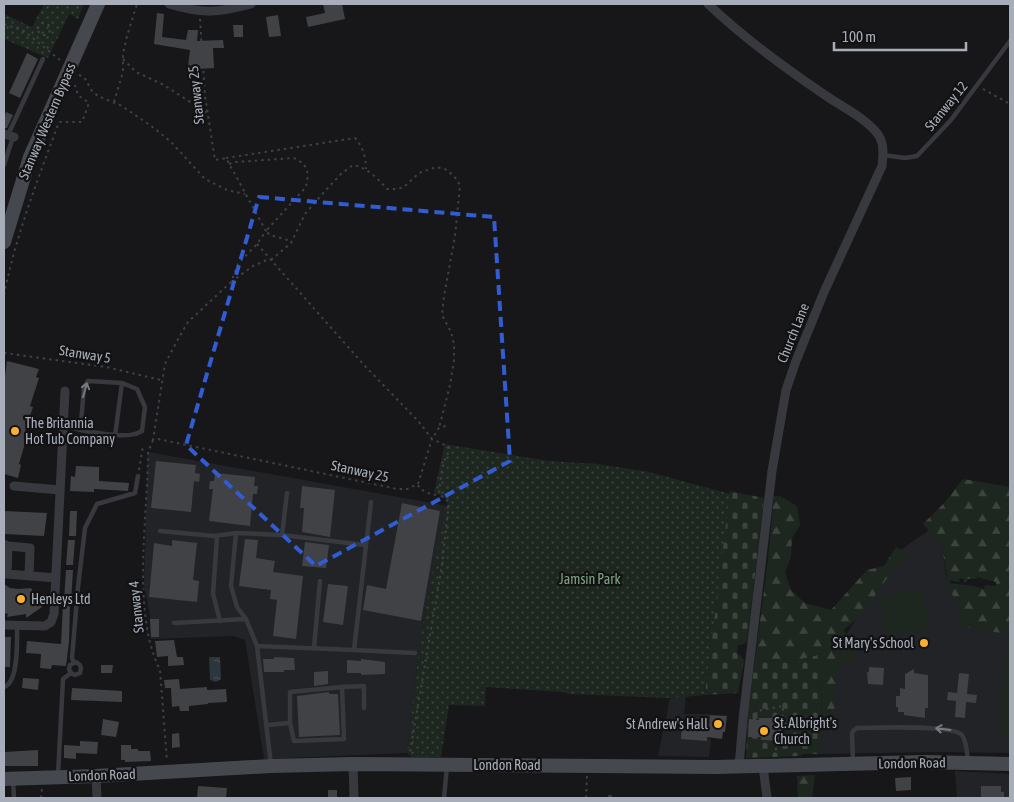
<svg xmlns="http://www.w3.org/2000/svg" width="1014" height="802" viewBox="0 0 1014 802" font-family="'Asap Condensed',sans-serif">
<defs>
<pattern id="grass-dots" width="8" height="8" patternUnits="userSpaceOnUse" patternTransform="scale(1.25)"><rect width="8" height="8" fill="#1e271f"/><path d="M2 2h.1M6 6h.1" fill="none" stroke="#3c443d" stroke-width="1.8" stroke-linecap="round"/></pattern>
<pattern id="forest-firs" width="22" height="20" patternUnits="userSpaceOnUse" patternTransform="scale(1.25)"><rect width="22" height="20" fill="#1e271f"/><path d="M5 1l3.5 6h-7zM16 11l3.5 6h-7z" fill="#3c443d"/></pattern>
<pattern id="cemetery-stones" width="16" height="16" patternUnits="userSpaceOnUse" patternTransform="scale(1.25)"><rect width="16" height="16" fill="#1e271f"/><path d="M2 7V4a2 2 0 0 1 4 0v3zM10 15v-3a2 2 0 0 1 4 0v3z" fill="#3c443d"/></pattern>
<pattern id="water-ripples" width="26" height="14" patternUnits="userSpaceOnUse" patternTransform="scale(1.25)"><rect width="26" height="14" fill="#2c363d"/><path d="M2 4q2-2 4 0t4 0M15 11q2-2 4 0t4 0" fill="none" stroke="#485157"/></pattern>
</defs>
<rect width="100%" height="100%" fill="#171719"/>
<path fill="#222326" d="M148 452 448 506 429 590 419 647 407 753 264 759 245 640 234 636 151 639 150 615 144 586Z
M929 530 941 544 946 575 958 595 1010 613V753L939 752 821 754 822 654 845 637 896 553Z
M686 696 684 714H710L708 738 711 740 709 757 658 756 670 698Z
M955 771 1010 774V798H957Z"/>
<path fill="url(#grass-dots)" d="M44 4H84L78 19 69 14 48 58 4 39V14L32 27Z
M445 444 548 461 598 464 649 472 730 494 705 695 670 698 569 694 563 692 486 687 485 706 449 705 441 757H412L407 753 419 647 429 590 448 500 434 492Z"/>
<path fill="url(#forest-firs)" d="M963 479 1010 487V613L1007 634 961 626 958 607 947 583 974 586 984 589 985 585 996 586V582L977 577V579H967L966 582H964V579L960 578 959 582 948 580 941 544 923 524 946 501Z
M774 496H780L797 506 800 525 792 538 791 557 785 572 791 590 805 603 831 610 867 570 884 566 896 547 906 552C900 566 896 566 888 577 872 598 865 615 843 630L854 642 855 658 844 663 836 678 834 715 823 716 821 654 802 659 755 661 768 559Z
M815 775 812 798H798L797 776Z"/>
<path fill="url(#cemetery-stones)" d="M730 491 764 498 747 641 741 645H738L737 654 740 655 744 660 738 693 705 695Z
M822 654 821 754H803L800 756 746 758 748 713 755 661 802 659Z"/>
<path fill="#1e271f" d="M923 589 929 628 886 635 879 596Z
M1010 624V743L1001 731 999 717Z"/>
<path fill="url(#water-ripples)" d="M209 657H220L221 679 216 682 210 680Z"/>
<path fill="#404246" d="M323 4H342L345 19 308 27 306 17 325 13Z
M157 13 164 14 162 37 186 40 188 30H198L197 41 223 40 224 48H213L214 68 198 69 197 75 187 74 190 50 154 44Z
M278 15 281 36 269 37 266 17Z
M233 25H243V37H234Z
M27 53 38 59 20 98 9 93Z
M6 112 13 115 7 128H4V118Z
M7 361 39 369 36 377 39 378 30 406 33 407 24 435 27 436 19 464 21 465 18 478 4 474V383Z
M156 461 196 465 195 473 200 474 199 482 194 481 191 512 151 508Z
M76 466 99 467V481L129 483 128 491 94 489V492L70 491 71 476 75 477Z
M215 473 255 477 254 486H258L257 494H253L250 526 209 521 213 489H209L210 481H214Z
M302 486 335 490 330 537 302 532 304 508H300Z
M402 503 440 511 421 621 363 610 367 585 386 589Z
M4 511 47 513 44 536 4 534Z
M70 511H77L76 536H69Z
M245 539 258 540 256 558 275 561 273 572 303 576 296 639 273 636 277 600 270 599 271 590 239 586Z
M68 540H75L73 565H66Z
M172 540 197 543 193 580 199 581 197 602 149 597 154 543 172 546Z
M305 542 329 545 326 568 302 566Z
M66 570H73L71 602 64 601Z
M4 584 10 588 18 589 31 588 42 607 26 618V614L7 617 8 614 4 613Z
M328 584 348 586 343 625 323 622Z
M63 604H70L69 642 66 666 52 665 51 669 40 668 41 654 26 653 27 641 61 644Z
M150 619H159V637H151Z
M4 637H11L10 667H4Z
M174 640 177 657H183L184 665 168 666V656L157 657 155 641Z
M274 657 294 658 295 670H284V672H264L263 659H274Z
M361 659 385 662V674L361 675V673H347V660L361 661Z
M101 665H113L112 673H101Z
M869 667 884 668 883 685 868 684 867 672H869Z
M914 669V673L928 675V708H925V718L904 715V712H898V707H896V696H900V688L905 689V674Z
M328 671V684L314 686V672Z
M959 673 969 674 967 694 977 695 976 703 966 702 965 718 955 717 956 701 947 700 948 692 957 693Z
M23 678 39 679 38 690 22 688Z
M179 679 180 689 207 687V690L226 689 227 702 208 703V704L189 706V711H180L179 706 172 707 171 688H165L164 680Z
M72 688 122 691V702L71 700Z
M329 692V694H338L340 735 299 737 297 696Z
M710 715 727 716 725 732H723L722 739 707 737V741L681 739 682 726 709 728Z
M759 718H775V725H781V741L761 740V737H748L749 719 759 720Z
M103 719 119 722 116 737 101 735Z
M179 733 180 747 172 748V734Z
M80 741 98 742 97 754 76 753V759L64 758V745L80 746Z
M121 745H131V749H138V751H150L151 761 125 762V760H121Z
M38 750V766H4V752Z
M911 777V790L896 791 895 778Z
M198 786 227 788 226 798H197Z
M981 786H1001V792H1004V798H981Z
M328 790H337V798H328Z"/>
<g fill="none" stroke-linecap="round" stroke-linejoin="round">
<path stroke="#3d4045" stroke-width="2" stroke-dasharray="2.5 4" stroke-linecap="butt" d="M200 19 205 96 215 160 226 158 266 231 257 244 238 264 231 282 188 322 177 341 165 364 153 440 158 439 397 489H407L418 484 432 439 449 447C449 454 446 456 444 462 441 472 440 484 439 494L449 502 442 565 410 752
M38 29a6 6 0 1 1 12 0a6 6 0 1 1-12 0Z
M4 24 24 31 60 60
M123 59 136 72 164 85 207 113
M79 75 84 77 92 91 98 96 122 106 154 128 171 142 205 179 227 190 245 194
M983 89 1010 104
M114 102 123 72V54L127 36 137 4
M226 158 355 138C363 147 366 157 366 169
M229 164 236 162 294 158 304 164 308 174 306 187 266 231 270 235 291 241
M257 244 364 365 419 422 432 439 439 428 449 425
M271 260 291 243 305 214 326 190 341 174 353 165C368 168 377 178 387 189H397L404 187 419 173 436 167 445 169 454 176 460 185 455 236 444 296 442 315 451 332 454 344V361L450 385 439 428
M231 282 253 266 269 259
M4 295C16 235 38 179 59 122H82L89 103 78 95 75 85
M4 353 106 367 161 380
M153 440 148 452C148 516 131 612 160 670L167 761
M139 470 143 446
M418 485 420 489 433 495 439 494
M753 719H755L757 711 783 706 782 743H776V754
M41 798 42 788
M586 798 587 776"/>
<path stroke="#37393e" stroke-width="4.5" d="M8 135 43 59
M883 155 905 158 917 156 951 120 1010 41
M4 165 13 137
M64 425H73L81 423 84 387 88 381 122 383 137 389 145 407 142 431C139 432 137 434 134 434 123 438 76 431 66 425
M115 436 122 383
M160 531 214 536 236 533 282 535 365 545
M236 533 231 586 237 607 246 619 257 646 271 765
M282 535 287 493
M217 536 213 594 220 621
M174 623 246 619
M257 646 354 650 371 502
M314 648 320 581
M354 650 415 653
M74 663 72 658 78 587 85 528 97 504 135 493 138 476
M4 687C19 683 17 640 17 626
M342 687 364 686V708
M267 725 290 723V692L342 687 344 739 294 741 290 723
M853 762 852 733 853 731 857 728C875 728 952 724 962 735 967 742 967 754 968 762
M58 775 63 679 71 673 75 675 80 673 81 668 80 665 76 662 70 665 69 669 71 673
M13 780 14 798
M444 798 447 766
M610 798V797"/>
<path stroke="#37393e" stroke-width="9" d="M169 4C202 14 218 13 251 4
M708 4C743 37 782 66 822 93 840 106 863 116 877 133 885 143 883 155 882 166L824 292 796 361 786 390 772 471 743 719 739 767
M4 134 14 137
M14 486 60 490
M4 544 8 546 7 574 56 578
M8 546 30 548 29 576
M4 625 45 626 51 622 54 614 65 391
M353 764 354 798
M763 766 767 798
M96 776 97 798"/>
<path stroke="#45484e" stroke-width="14" d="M4 242 30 157 98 4
M4 779 96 776 271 766 353 764 715 767 925 762 1010 764"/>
</g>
<defs><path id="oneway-shaft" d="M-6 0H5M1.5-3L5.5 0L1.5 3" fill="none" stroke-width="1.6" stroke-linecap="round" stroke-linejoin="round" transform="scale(1.25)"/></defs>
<g stroke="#757982">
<use href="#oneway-shaft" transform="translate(85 390) rotate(-74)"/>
<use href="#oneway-shaft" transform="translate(943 729) rotate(-173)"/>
</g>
<path fill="none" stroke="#325cd3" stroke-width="4" stroke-dasharray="10 6" stroke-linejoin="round" d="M259 197 494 217 510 461 316 566 186 445Z"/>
<g fill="#fab02d" stroke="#121214" stroke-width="2">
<circle cx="15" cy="431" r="5"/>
<circle cx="21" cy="599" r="5"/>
<circle cx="924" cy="643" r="5"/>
<circle cx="718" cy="724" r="5"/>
<circle cx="764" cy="731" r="5"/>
</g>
<g text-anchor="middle" stroke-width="4.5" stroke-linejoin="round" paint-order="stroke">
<g font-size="14" fill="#a8aeb9" stroke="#121214">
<text transform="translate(196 95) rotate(-96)" y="5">Stanway 25</text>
<text transform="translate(946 106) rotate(-51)" y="5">Stanway 12</text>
<text transform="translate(47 121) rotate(-67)" y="5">Stanway Western Bypass</text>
<text transform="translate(793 333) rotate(-68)" y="5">Church Lane</text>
<text transform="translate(85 354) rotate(9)" y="5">Stanway 5</text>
<text transform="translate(360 471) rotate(12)" y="5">Stanway 25</text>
<text transform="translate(136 607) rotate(-96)" y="5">Stanway 4</text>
<text transform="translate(912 763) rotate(-1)" y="5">London Road</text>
<text x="507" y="770">London Road</text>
<text transform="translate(102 775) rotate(-2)" y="5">London Road</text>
</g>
<g font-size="14" fill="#a8aeb9" stroke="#121214" text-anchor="start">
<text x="25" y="428">The Britannia<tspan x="25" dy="16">Hot Tub Company</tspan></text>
<text x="31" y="604">Henleys Ltd</text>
<text x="914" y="648" text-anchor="end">St Mary's School</text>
<text x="774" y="728">St. Albright's<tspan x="774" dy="16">Church</tspan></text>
<text x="708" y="729" text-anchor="end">St Andrew's Hall</text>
</g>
<g font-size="14" fill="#7ea57f" stroke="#121214">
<text x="590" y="584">Jamsin Park</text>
</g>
</g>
<rect width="1014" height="802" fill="none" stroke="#a8aeb9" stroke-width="10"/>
<path d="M834 42v8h132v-8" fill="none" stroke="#a8aeb9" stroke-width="2.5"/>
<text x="842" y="42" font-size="15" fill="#a8aeb9" stroke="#121214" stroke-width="4" paint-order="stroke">100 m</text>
</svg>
